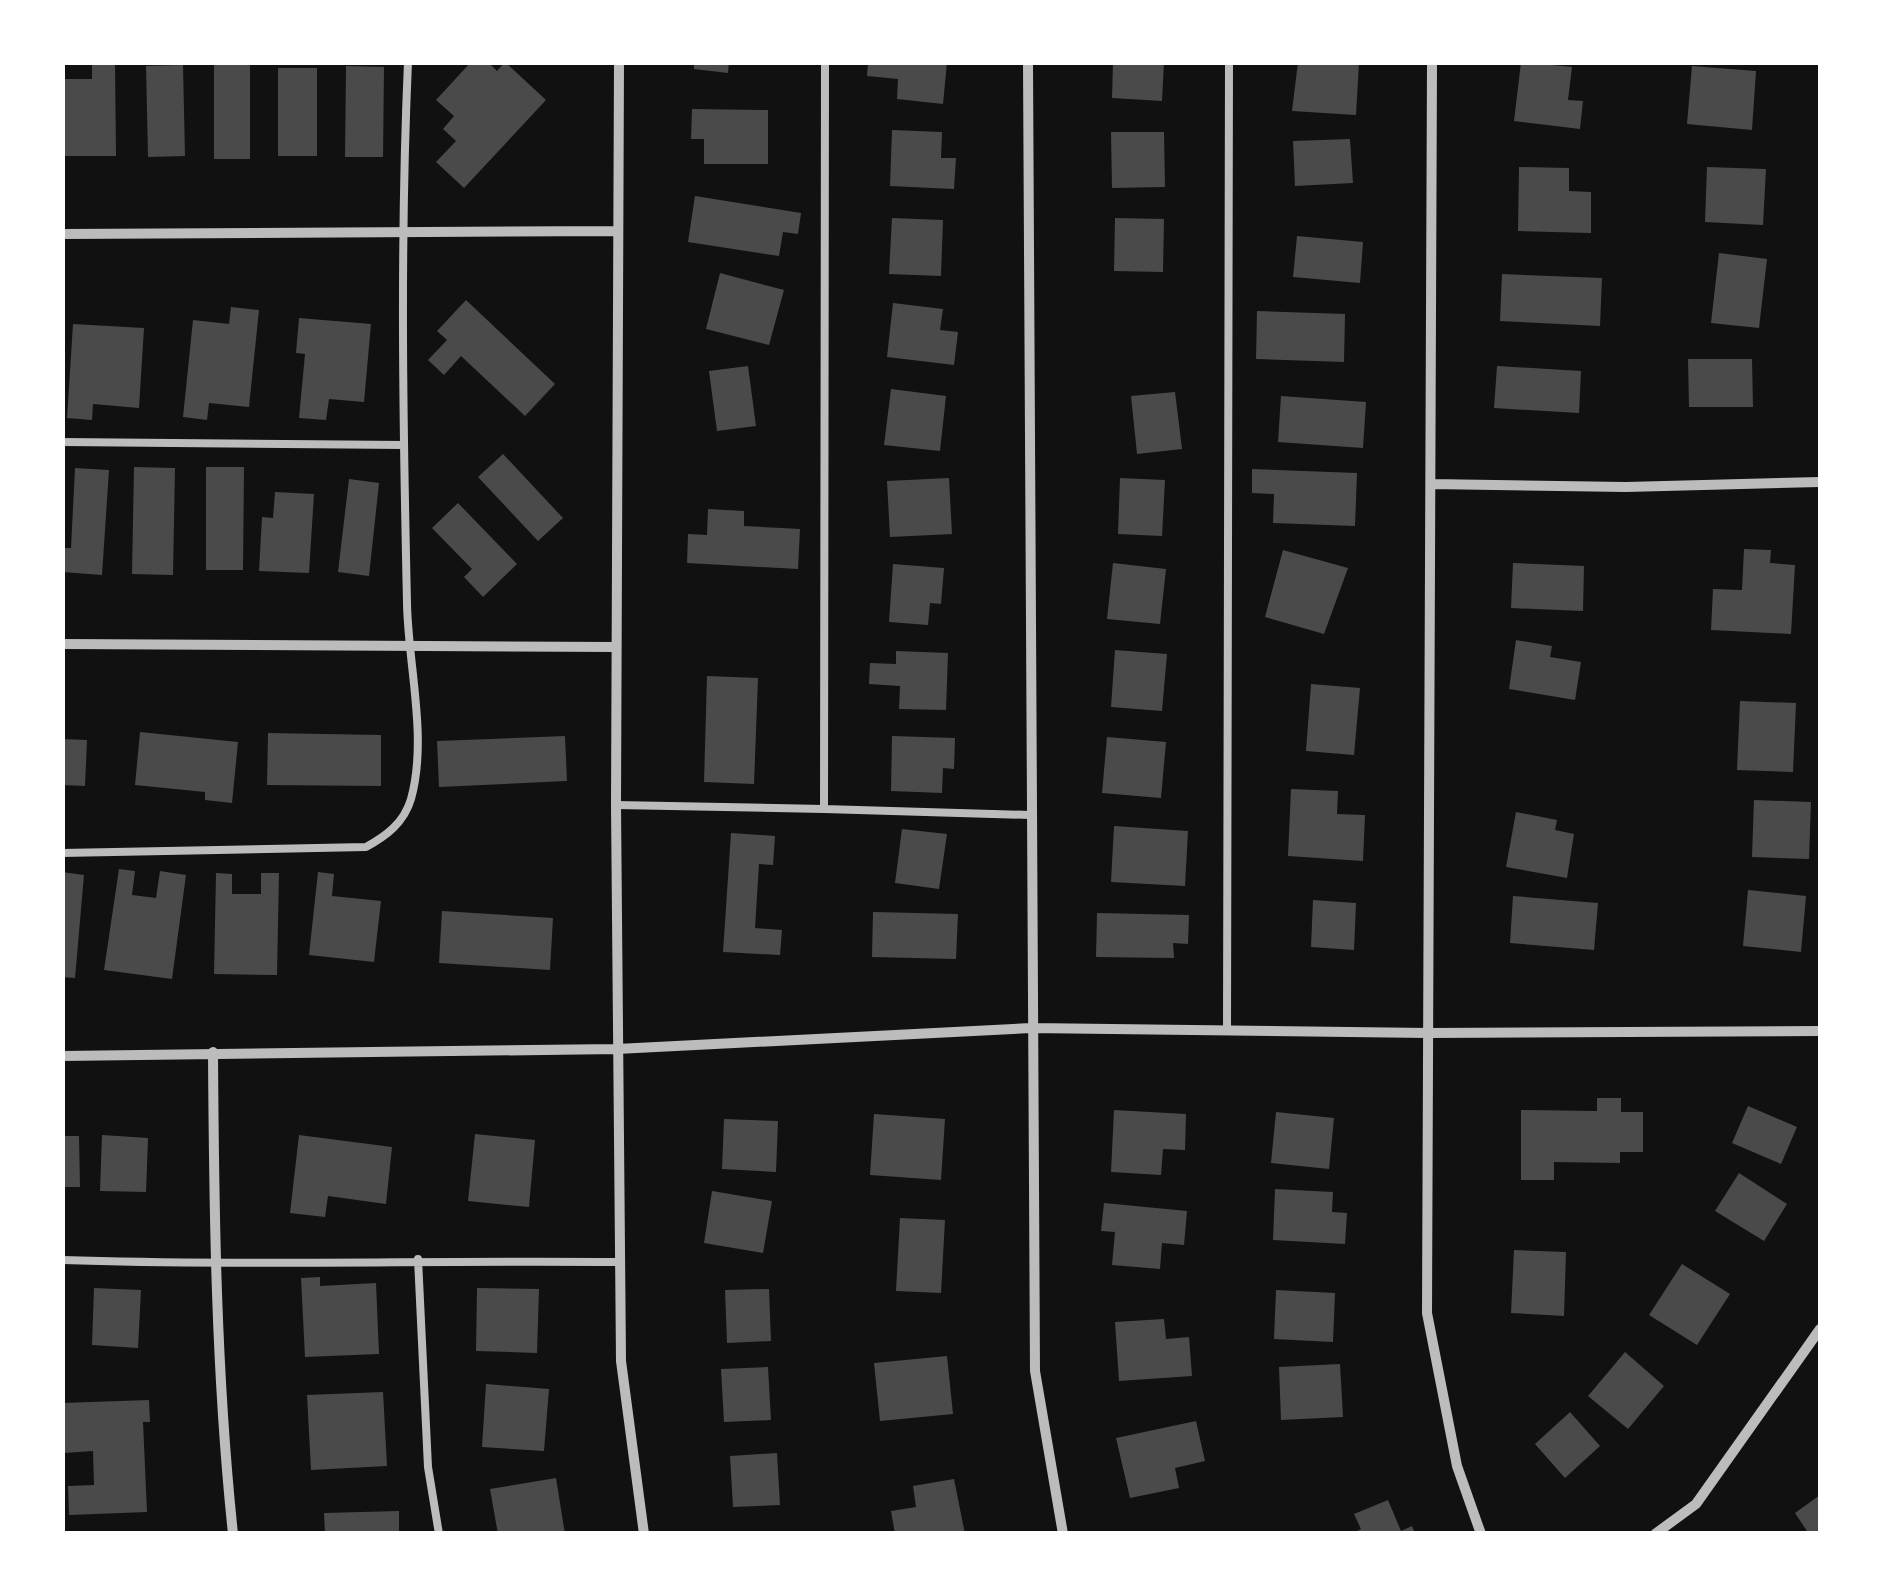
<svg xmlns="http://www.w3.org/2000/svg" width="1883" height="1596" viewBox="0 0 1883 1596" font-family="Montserrat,sans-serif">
<rect width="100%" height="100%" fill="#111"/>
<path fill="#4a4a4a" d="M92 62H115L116 156H62V79H92Z
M471 62H488L497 71 505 62 546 100 464 188 436 162 456 141 443 129 454 116 436 100Z
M694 62H729L728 73 694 69Z
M868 62H947L943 104 897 99 898 79 867 76Z
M1113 62H1164L1162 101 1112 98Z
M1298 62 1359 63 1356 115 1292 111Z
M1521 62 1572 67 1568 100 1583 101 1580 129 1514 121Z
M214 63H250V159H214Z
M183 65 185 156 148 157 146 66Z
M346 66 384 67 383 157H345Z
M1692 66 1756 71 1752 130 1687 124Z
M278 68H317V156H278Z
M692 109 768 110V164H704V139H691Z
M892 130 942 132 941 158H956L954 189 890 186Z
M1111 132H1164L1165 187 1112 188Z
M1350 139 1353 183 1295 186 1293 141Z
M1519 167 1569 168V191L1591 192V233L1518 231Z
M1707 167 1766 169 1763 225 1705 222Z
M695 196 801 213 798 234 783 232 779 256 688 242Z
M892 218 943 220 941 276 889 274Z
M1115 218 1164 219 1163 272 1114 271Z
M1297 236 1363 242 1360 283 1293 277Z
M1719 253 1767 259 1759 328 1711 323Z
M720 273 784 290 769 345 706 329Z
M1502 274 1602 278 1600 326 1500 321Z
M466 300 555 384 525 416 461 356 444 375 428 360 447 340 437 331Z
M893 303 943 309 940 330 958 332 954 365 887 357Z
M231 307 259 310 249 407 209 403 207 420 183 417 193 320 229 324Z
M1257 311 1345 314 1344 362 1256 359Z
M299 318 371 324 364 402 329 399 326 420 299 418 305 354 296 353Z
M73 324 144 328 139 408 93 404 92 420 67 418Z
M1688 359H1752L1753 407H1689Z
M748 366 756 426 717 431 709 371Z
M1497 366 1581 371 1579 413 1494 408Z
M891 389 946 396 940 451 884 445Z
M1175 392 1182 449 1137 454 1131 396Z
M1281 396 1366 402 1363 448 1278 442Z
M503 454 563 518 538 541 478 477Z
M134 467 175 468 173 575 132 574Z
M206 467H244L243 570H206Z
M75 468 109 470 102 575 62 572V548H71Z
M1252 469 1357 473 1355 526 1273 523 1274 494 1252 493Z
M949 478 952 534 890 537 887 481Z
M1120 478 1165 480 1162 536 1118 534Z
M349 479 379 483 369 576 338 572Z
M275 492 314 494 309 573 259 571 262 517 273 518Z
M458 503 517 564 483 597 464 577 472 569 432 528Z
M708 509 744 511V526L800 529 798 569 687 563 688 534 707 535Z
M1744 549 1771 550 1770 563 1795 565 1791 634 1711 630 1713 589 1742 590Z
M1283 550 1348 568 1324 634 1265 617Z
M1113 563 1166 569 1160 624 1107 619Z
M1513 563 1584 566 1583 611 1511 608Z
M893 564 944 568 941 604 930 603 928 625 889 622Z
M1516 640 1552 646 1550 657 1581 662 1575 700 1509 689Z
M1115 650 1167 654 1162 711 1111 707Z
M896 651 948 653 946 710 899 709 900 686 869 684 870 663 896 664Z
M707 676 758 678 754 784 704 782Z
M1311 684 1360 688 1354 755 1306 751Z
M1740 701 1796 703 1793 772 1737 770Z
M140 732 238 742 232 803 205 800V792L135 785Z
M268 733 381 735V786L267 785Z
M565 736 567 781 439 787 437 741Z
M892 736 955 738 954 769 943 768 942 793 891 791Z
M1107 737 1166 742 1161 798 1102 793Z
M62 739 87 740 85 786 62 785Z
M1291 789 1338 791 1337 814 1365 815 1363 861 1288 856Z
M1754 800 1811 802 1809 859 1752 857Z
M1516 812 1557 820 1555 830 1574 834 1567 878 1506 867Z
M1114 826 1188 831 1185 886 1111 882Z
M902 829 947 834 939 889 895 883Z
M731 833 775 836 773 865 759 864 755 928 782 930 780 955 723 952Z
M119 869 135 871 132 895 156 898 160 871 186 875 172 979 104 970Z
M62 872 84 875 75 978 62 977Z
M318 872 334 874 332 896 381 901 374 962 309 955Z
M216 873 232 874V894H261V873H279L277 975 214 974Z
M1748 890 1806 896 1801 952 1743 946Z
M1513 896 1598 903 1594 950 1510 943Z
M1313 900 1356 903 1354 950 1311 947Z
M442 911 553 918 550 970 439 963Z
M873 912 958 914 956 959 872 957Z
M1097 913 1189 915 1188 944 1173 943 1174 958 1096 957Z
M1597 1098H1621V1112H1643V1152H1620V1163L1554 1162V1180H1521V1110L1597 1111Z
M1748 1106 1797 1127 1781 1164 1732 1143Z
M1114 1110 1186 1114 1185 1150 1163 1149 1161 1175 1111 1172Z
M1276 1112 1334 1118 1329 1169 1271 1163Z
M874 1114 945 1119 941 1180 870 1175Z
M724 1119 778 1121 776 1172 722 1169Z
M475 1134 535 1140 529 1207 468 1201Z
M102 1135 148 1138 146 1192 100 1191Z
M299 1135 392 1147 386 1204 328 1196 325 1217 290 1213Z
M62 1136H79L80 1187H62Z
M1739 1173 1787 1204 1764 1241 1715 1211Z
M1275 1189 1333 1192 1332 1212 1347 1213 1345 1244 1273 1240Z
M712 1191 772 1201 763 1253 704 1243Z
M1104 1203 1187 1211 1184 1245 1162 1243 1160 1269 1112 1265 1115 1232 1101 1231Z
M900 1218 945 1220 941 1293 896 1291Z
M1514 1250 1566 1252 1564 1316 1511 1313Z
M1682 1264 1730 1294 1697 1345 1649 1315Z
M320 1277V1286L376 1283 379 1354 305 1357 301 1278Z
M94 1288 141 1290 138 1348 92 1345Z
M477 1288 539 1289 537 1353 476 1351Z
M769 1289 771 1341 727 1343 725 1290Z
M1276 1290 1335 1293 1333 1342 1274 1339Z
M1164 1319 1166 1339 1189 1337 1192 1376 1119 1381 1115 1322Z
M1625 1352 1664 1386 1628 1429 1588 1396Z
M947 1356 953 1414 880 1421 874 1363Z
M1340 1364 1343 1417 1281 1420 1279 1367Z
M768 1367 771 1420 724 1422 721 1369Z
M486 1384 549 1389 544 1451 482 1447Z
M383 1392 387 1466 311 1470 307 1395Z
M149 1400 150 1422H143L147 1512 69 1515 68 1486 94 1485 93 1451 64 1453 62 1403Z
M1570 1412 1600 1446 1565 1478 1535 1444Z
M1196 1421 1205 1461 1175 1468 1179 1488 1130 1498 1116 1438Z
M777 1453 780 1505 733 1507 730 1456Z
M556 1478 565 1534H498L490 1489Z
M954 1479 965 1534H895L891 1511 916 1507 913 1486Z
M1820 1495V1534H1809L1795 1513Z
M1388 1500 1401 1531 1412 1526 1415 1534H1351L1361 1529 1354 1514Z
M399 1511V1534H325L324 1513Z"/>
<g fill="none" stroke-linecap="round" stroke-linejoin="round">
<path stroke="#bcbcbc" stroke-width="8" d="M825 62 824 809 1030 815
M62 442 404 445
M616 805 824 809
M62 853 366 847C386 836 404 823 411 799 428 738 408 665 407 603 403 422 400 243 408 62
M1227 1031 1229 62
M418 1259 428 1467 439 1534
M62 1260C248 1266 434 1260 620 1262"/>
<path stroke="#bcbcbc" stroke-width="10" d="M619 62 616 805 621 1361 644 1534
M1028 62 1035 1371 1063 1534
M1432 62 1427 1313 1457 1466 1481 1534
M62 234 618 231
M1431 484 1626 487 1820 482
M62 644 616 647
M213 1052C214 1213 216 1373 233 1534
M62 1056 617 1049 1031 1028 1428 1033 1820 1031
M1655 1534 1696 1504 1820 1329"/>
</g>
<rect width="1883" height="1596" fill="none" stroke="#ffffff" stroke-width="130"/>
</svg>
